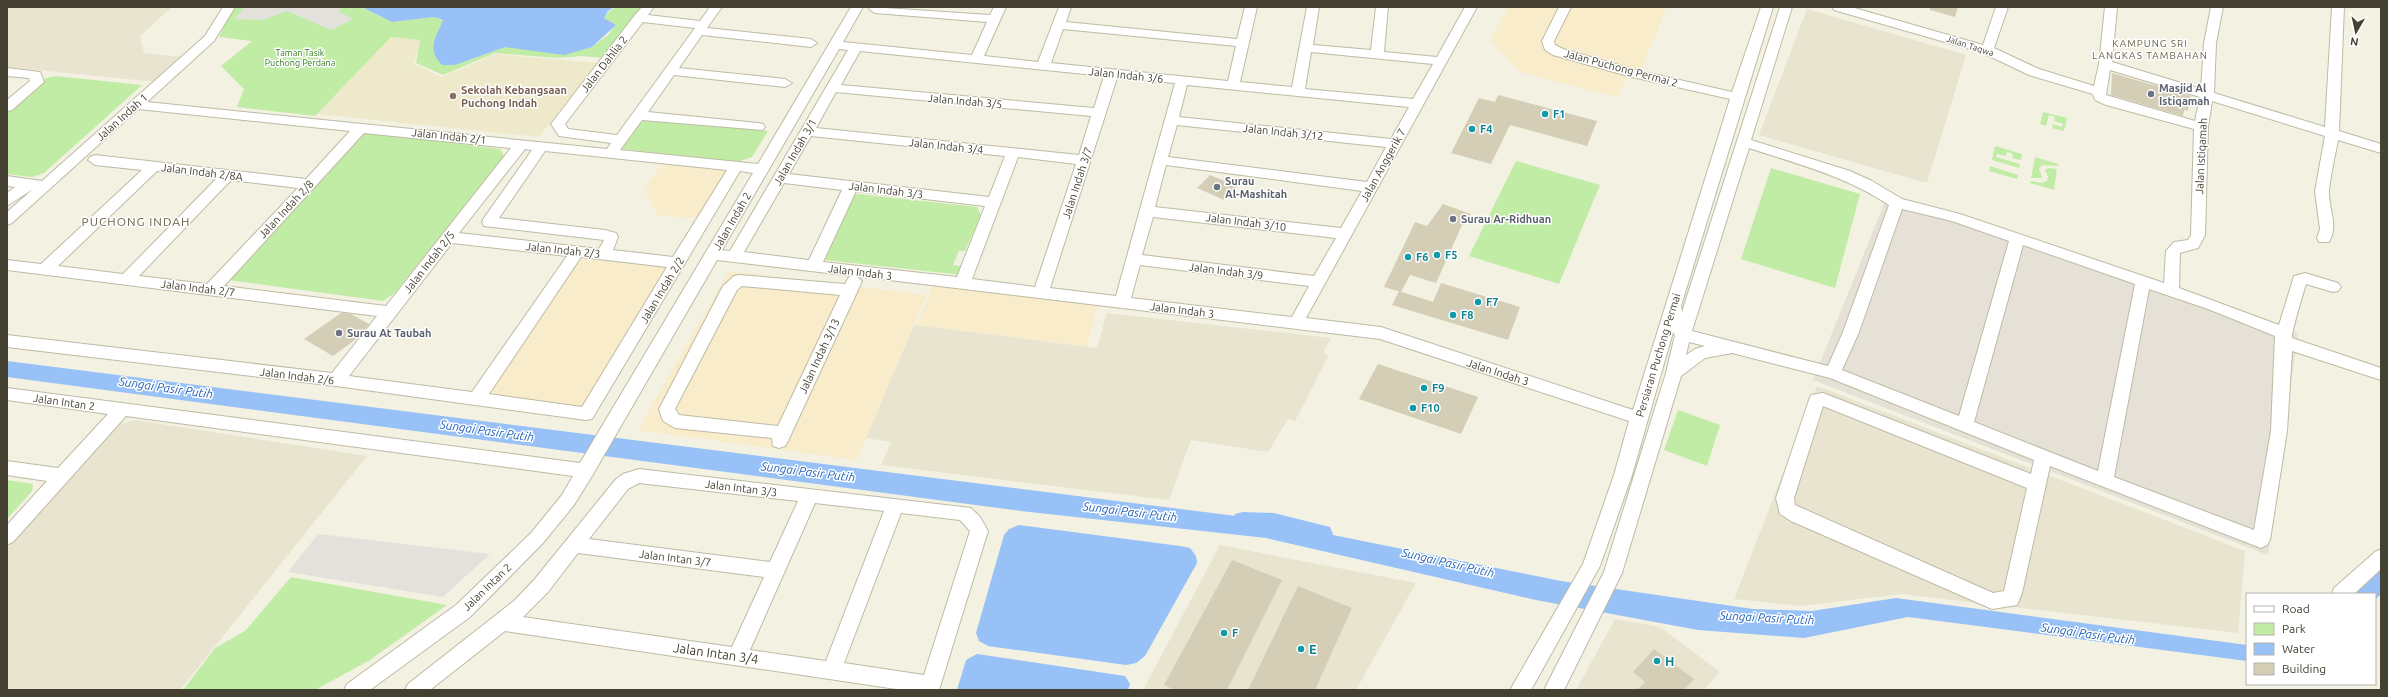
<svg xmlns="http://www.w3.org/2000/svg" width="2388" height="697" viewBox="0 0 2388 697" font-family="Ubuntu,sans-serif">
<rect width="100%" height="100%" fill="#f3f1e2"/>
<path fill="#e8e4cf" d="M7 7H172L140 36 144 53 183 57 156 82 7 67Z
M1807 9 1966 55 1927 183 1759 135Z
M1107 313 1331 338 1323 353 1329 355 1295 421 1288 419 1268 452 1191 440 1169 500 881 465 891 442 866 438 914 325 1097 348Z
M1817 386 2245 551 2238 633 1901 594 1801 606 1734 599Z
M134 420 367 456 180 690H7V549L117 426Z
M1220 545 1416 583 1356 690H1143Z
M1615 619 1660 627 1720 672 1704 690H1576Z"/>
<path fill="#f8ecca" d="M1509 7H1667L1641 70 1633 68 1617 97 1520 72 1490 40Z
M662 164 727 171 698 218 658 216 644 190Z
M579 255 673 265 583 411 482 397Z
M729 271 926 295 857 460 638 430Z
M934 283 1098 303 1087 346 917 325Z"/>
<path fill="#e5e1d7" d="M1888 194 2298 333 2268 555 1813 380Z"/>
<path fill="#eee9ca" d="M391 37 420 40 414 64 442 77 495 54 597 63 539 137 316 114Z"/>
<path fill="#c1eca6" d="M234 7H362L392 22 434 17 444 21 442 65H455L505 47H592L607 36 616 25 604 18C612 3 628 7 643 7L603 58 582 56 557 58 495 53 443 75 416 63 420 40 391 37 315 116 237 107 244 89 221 66 252 41 219 37Z
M56 76 142 85 44 173 32 177 7 174V110L46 78Z
M2043 112 2067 118 2064 131 2052 128 2053 124 2062 127 2063 124 2054 121 2055 117 2049 115 2046 126 2040 124Z
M648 120 768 131 752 157 738 162 622 149 639 123Z
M368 132 500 149 504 156 395 293 383 301 228 280 355 138Z
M1995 146 2022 154 2021 160 2012 158 2013 154 2007 152 2006 156 1997 154 1996 157 2020 164 2019 168 1992 160Z
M2035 157 2058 164V166L2043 165 2039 168 2042 178H2031Z
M1516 161 1600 185 1559 284 1469 256Z
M1990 166 2018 175 2017 179 1989 171Z
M1771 168 1860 194 1835 288 1741 259Z
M2049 168 2057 169 2054 190 2030 183 2031 181 2042 183 2047 181 2048 177 2045 170Z
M859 194 977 207 981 215 965 251H959L953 265 965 267 962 275 825 260 852 196Z
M1678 410 1720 425 1707 466 1664 450Z
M7 480 33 484 32 491 7 519Z
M291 577 447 605 370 660 315 690H183L215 648 245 631Z"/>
<path fill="#e3e1db" d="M245 7H343L338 11 353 19 331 30 287 11 263 20 234 19Z
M318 534 490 554 443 597 288 572Z"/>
<path fill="#97c1f7" d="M362 7H614L608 11 604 18 616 25 592 47 564 55 505 47 455 65H442C426 48 436 38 443 20L434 17 392 22Z
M7 361 1244 517 1561 581 1753 609 1812 611 1896 598 2247 645V661L1908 617 1804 638 1698 630 1536 600 1266 538 1021 511 7 377Z
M1019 525 1180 546 1190 548 1196 556 1197 563 1145 656 1136 663 1126 665 988 646 979 641 976 633 1004 535 1009 529Z
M2381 561V594L2375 600V594H2345Z
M977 654 1125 676 1130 684 1128 690H957L966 660Z"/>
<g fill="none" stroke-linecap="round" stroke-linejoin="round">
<path fill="#97c1f7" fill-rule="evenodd" d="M1243 512 1274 513 1330 527 1333 534 1330 541C1313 546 1292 535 1275 532 1262 529 1248 532 1235 528L1232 521 1235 514Z"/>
</g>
<path fill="#d5ceb6" d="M1930 7H1958L1955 17 1930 10Z
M2112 73 2191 96 2188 111 2184 110 2183 116 2111 95Z
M1498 95 1597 121 1587 146 1510 125 1491 164 1451 153 1479 98 1495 102Z
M1210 175 1237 186 1224 200 1197 188Z
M1443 204 1471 214 1464 225H1462L1436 283 1410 275 1401 292 1384 287 1415 222 1427 226Z
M1441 283 1520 307 1508 340 1392 305 1399 291 1433 302Z
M341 313 351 314 369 324 359 337 333 356 304 339Z
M1378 364 1478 397 1461 434 1359 399Z
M1232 560 1282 580 1227 690H1175L1164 685Z
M1298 586 1352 608 1315 690H1248Z
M1654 649 1694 679 1684 690H1637L1645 682 1633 672Z"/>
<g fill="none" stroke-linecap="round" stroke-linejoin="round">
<defs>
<path id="minor" d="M223 7H235L214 41 147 102 607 149 611 143 559 136 551 124 635 15 642 7H654L648 15 700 21 710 7H722L707 28 811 39 817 43 811 47 702 35 679 68 785 79 792 83 785 87 674 75 648 112 758 123 763 124 765 127 763 130 642 120 620 150 758 164 851 7H863L843 42 972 55 987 22 875 13 869 9 870 7 990 15 994 7H1006L984 56 1038 62 1059 7H1071L1066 22 1237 39 1245 7H1257L1240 82 1292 87 1307 7H1319L1313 45 1371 50 1376 7H1388L1384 52 1437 57 1465 7H1477L1306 318 1381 327 1633 410 1730 99 1628 76 1553 55 1545 50 1542 41 1559 7H1571L1554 41 1555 45 1563 49 1636 70 1732 92 1761 7H1773L1681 306 1682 312 1780 7H1792L1751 140 1850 171 1872 181 1902 199 1960 214 2164 283 2166 251 2174 242 2188 240 2191 235 2194 129 2106 105 2095 100 2093 94 2029 75 1983 53 1834 10 1832 7H1851L1983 45 1996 7H2008L1994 48 2039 69 2094 86 2099 64 2105 7H2117L2112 62 2201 89 2204 43 2211 7H2223L2216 43 2214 93 2325 127 2332 7H2344L2339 131 2381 144V153L2338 140C2335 156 2331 173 2329 190 2328 208 2339 225 2329 242H2319L2317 238 2320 229 2315 191 2325 136 2212 101 2208 127 2205 235 2198 248 2180 253 2179 288 2279 325 2294 276 2305 273 2338 283 2341 287 2338 291 2333 292 2306 284C2303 294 2291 333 2292 338L2381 368V380L2292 351 2287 431 2270 540 2267 545 2261 548 2050 466 2022 593 2017 605 1992 609 1791 521 1780 514 1776 498 1809 400 1811 395 1823 393 2031 474 2034 460 1830 378 1732 353 1705 358 1681 376 1622 573 1564 690H1544L1604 572 1666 373 1675 335 1673 332 1632 475 1600 566 1531 690H1510L1583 564 1614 475 1629 421 1380 339 856 276 862 281 858 290 788 441 785 446 779 448 773 446 772 438 675 428 663 421 659 409 723 286 734 276 739 275 845 284 849 277 853 276 717 260 592 476 574 505 543 543 470 617 370 690H344L347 684 456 605 531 533 562 495 573 476 126 416 13 542 7 545V525L47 481 7 475V461L58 468 108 414 7 400V388L580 463 753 173 740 171 592 419 586 420 336 386 7 347V335L332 373 377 316 7 270V260L41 264 142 170 95 165 88 160 90 157 95 155 306 179 350 131 138 109 12 223 7 225V212L33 189 7 206V193L15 187 7 186V176L42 181 205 36ZM643 22 695 28 617 135 568 129 565 124ZM1063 29 1236 46 1228 81 1051 63ZM839 49 848 50 730 251 722 250ZM860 51 1104 76 1094 108 841 85ZM1311 52 1433 64 1413 99 1305 89ZM2110 70 2200 97 2195 121 2106 95ZM1117 78 1175 83 1116 296 1050 288ZM1187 85 1409 107 1391 139 1179 117ZM836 92 1091 116 1079 155 816 128ZM1177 125 1386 147 1367 182 1168 157ZM364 133 511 148 386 306 224 286ZM811 136 1005 156 989 197 789 174ZM1749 148C1800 165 1843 175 1889 205L1843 332 1828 366 1692 331ZM525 149 532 150 484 218 482 222 484 226 604 240 599 249 459 233ZM545 151 727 170 673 257 613 250 618 237 616 233 605 230 499 218ZM1018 157 1076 164 1035 287 972 279ZM1166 165 1362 191 1341 228 1155 207ZM157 171 217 178 123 274 58 266ZM231 180 298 188 207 284 139 276ZM784 183 842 190 809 260 744 252ZM856 191 985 206 957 277 823 262ZM1902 209 1952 221 2009 241 1959 416 1842 370 1859 332ZM1153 217 1336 238 1314 276 1142 255ZM452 243 567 256 472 392 349 376ZM2023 245 2135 284 2098 471 1974 422ZM581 257 667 267 582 407 489 394ZM1140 265 1309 286 1292 317 1131 298ZM742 286 840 295 778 426 679 415 675 409 737 290ZM2149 289 2208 309 2275 336 2271 431 2254 530 2114 477ZM1689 342 1705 346 1695 349 1686 355ZM1823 406 2027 488 2004 591 1993 593 1795 505 1794 498Z
M7 68 40 72 44 82 12 110 7 111V100L30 81 29 78 7 76Z
M639 469 971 508 980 517 988 531 939 690H903L505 631 430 690H405L408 684 515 600 534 580 616 479 623 474ZM639 483 798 501 770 562 589 539 628 489ZM815 503 884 511 826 661 750 650ZM901 513 960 520 970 531 924 675 844 663ZM578 553 764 577 732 647 523 617 548 592Z
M2381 549V569L2354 594H2332L2334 588 2375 552Z"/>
</defs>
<use href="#minor" stroke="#bfbaa4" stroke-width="2"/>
<use href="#minor" fill="#fff" fill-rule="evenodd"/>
</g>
<g fill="#6b7280" stroke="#fff" stroke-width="1.5">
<circle cx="2151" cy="94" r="4"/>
<circle cx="1217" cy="187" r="4"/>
<circle cx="1453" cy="219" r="4"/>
<circle cx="339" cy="333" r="4"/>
</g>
<circle fill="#8d6e63" stroke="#fff" stroke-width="1.5" cx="453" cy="96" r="4"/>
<g fill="#0f9aa8" stroke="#fff" stroke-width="1.5">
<circle cx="1545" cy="114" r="4"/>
<circle cx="1472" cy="129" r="4"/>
<circle cx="1437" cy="255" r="4"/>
<circle cx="1408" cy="257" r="4"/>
<circle cx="1478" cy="302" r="4"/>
<circle cx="1453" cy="315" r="4"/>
<circle cx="1424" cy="388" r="4"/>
<circle cx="1413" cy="408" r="4"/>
<circle cx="1224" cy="633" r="4"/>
<circle cx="1301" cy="649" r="4"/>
<circle cx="1657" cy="661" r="4"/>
</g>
<g text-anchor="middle" stroke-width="3" stroke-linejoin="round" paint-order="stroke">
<g font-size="9" fill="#454132" stroke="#fff">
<text transform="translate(1970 46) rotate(18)" y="3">Jalan Taqwa</text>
</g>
<g font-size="9" fill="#347c20" stroke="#fff">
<text x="300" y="56">Taman Tasik<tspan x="300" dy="10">Puchong Perdana</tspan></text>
</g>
<g font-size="10" letter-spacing="1" fill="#696148" stroke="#fff">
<text x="2150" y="47">KAMPUNG SRI<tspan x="2150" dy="12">LANGKAS TAMBAHAN</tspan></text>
</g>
<g font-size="11" fill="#454132" stroke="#fff">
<text transform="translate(604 64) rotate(-52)" y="4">Jalan Dahlia 2</text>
<text transform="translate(1621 68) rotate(15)" y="4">Jalan Puchong Permai 2</text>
<text transform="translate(1126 75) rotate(6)" y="4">Jalan Indah 3/6</text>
<text transform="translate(965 101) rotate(5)" y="4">Jalan Indah 3/5</text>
<text transform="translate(122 117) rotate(-42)" y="4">Jalan Indah 1</text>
<text transform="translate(1283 132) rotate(6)" y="4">Jalan Indah 3/12</text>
<text transform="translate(449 136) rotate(6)" y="4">Jalan Indah 2/1</text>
<text transform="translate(946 146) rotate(6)" y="4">Jalan Indah 3/4</text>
<text transform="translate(795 152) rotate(-60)" y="4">Jalan Indah 3/1</text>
<text transform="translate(2201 156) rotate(-87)" y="4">Jalan Istiqamah</text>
<text transform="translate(1383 165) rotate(-61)" y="4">Jalan Anggerik 7</text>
<text transform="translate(202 172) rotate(7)" y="4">Jalan Indah 2/8A</text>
<text transform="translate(1077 183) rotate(-72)" y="4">Jalan Indah 3/7</text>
<text transform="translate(886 190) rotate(7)" y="4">Jalan Indah 3/3</text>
<text transform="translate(286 209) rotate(-47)" y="4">Jalan Indah 2/8</text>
<text transform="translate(732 221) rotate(-60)" y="4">Jalan Indah 2</text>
<text transform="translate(1246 222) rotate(7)" y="4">Jalan Indah 3/10</text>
<text transform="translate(563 250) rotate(6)" y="4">Jalan Indah 2/3</text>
<text transform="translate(429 262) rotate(-52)" y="4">Jalan Indah 2/5</text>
<text transform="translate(1226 271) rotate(7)" y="4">Jalan Indah 3/9</text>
<text transform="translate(860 272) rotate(7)" y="4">Jalan Indah 3</text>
<text transform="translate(198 288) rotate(7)" y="4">Jalan Indah 2/7</text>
<text transform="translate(662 290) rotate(-59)" y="4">Jalan Indah 2/2</text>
<text transform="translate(1182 310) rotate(7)" y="4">Jalan Indah 3</text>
<text transform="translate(1658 355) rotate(-73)" y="4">Persiaran Puchong Permai</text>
<text transform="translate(819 356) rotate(-65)" y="4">Jalan Indah 3/13</text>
<text transform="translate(1498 372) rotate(18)" y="4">Jalan Indah 3</text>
<text transform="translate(297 376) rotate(7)" y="4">Jalan Indah 2/6</text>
<text transform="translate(64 402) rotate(8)" y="4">Jalan Intan 2</text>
<text transform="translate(741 488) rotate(7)" y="4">Jalan Intan 3/3</text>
<text transform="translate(675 558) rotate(7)" y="4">Jalan Intan 3/7</text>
<text transform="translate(487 587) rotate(-44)" y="4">Jalan Intan 2</text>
</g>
<g font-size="11" font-weight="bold" fill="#5b616d" stroke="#fff" text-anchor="start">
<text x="2159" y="92">Masjid Al<tspan x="2159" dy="13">Istiqamah</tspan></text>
<text x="1225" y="185">Surau<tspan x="1225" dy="13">Al-Mashitah</tspan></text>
<text x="1461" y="223">Surau Ar-Ridhuan</text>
<text x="347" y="337">Surau At Taubah</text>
</g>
<g font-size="11" font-weight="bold" fill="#785e54" stroke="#fff" text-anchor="start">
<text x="461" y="94">Sekolah Kebangsaan<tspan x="461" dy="13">Puchong Indah</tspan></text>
</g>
<g font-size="11" font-weight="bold" fill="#0d838f" stroke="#fff" text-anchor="start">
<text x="1553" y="118">F1</text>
<text x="1480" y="133">F4</text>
<text x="1445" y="259">F5</text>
<text x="1416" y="261">F6</text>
<text x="1486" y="306">F7</text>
<text x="1461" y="319">F8</text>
<text x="1432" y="392">F9</text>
<text x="1421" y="412">F10</text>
<text x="1232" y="637">F</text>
</g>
<g font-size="12" letter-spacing="1" fill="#696148" stroke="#fff">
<text x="136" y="226">PUCHONG INDAH</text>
</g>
<g font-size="12" font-style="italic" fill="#2162bb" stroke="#fff">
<text transform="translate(166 388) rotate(8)" y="4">Sungai Pasir Putih</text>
<text transform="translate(487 431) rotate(8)" y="4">Sungai Pasir Putih</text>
<text transform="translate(808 472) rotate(7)" y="4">Sungai Pasir Putih</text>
<text transform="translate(1130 512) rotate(7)" y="4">Sungai Pasir Putih</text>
<text transform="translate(1448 563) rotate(13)" y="4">Sungai Pasir Putih</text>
<text transform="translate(1767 618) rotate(3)" y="4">Sungai Pasir Putih</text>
<text transform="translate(2088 634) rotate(8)" y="4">Sungai Pasir Putih</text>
</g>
<g font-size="13" font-weight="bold" fill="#0d838f" stroke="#fff" text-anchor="start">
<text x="1309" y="654">E</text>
<text x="1665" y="666">H</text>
</g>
<g font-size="13" fill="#454132" stroke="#fff">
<text transform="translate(716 653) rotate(8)" y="5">Jalan Intan 3/4</text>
</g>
</g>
<rect width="2388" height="697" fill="none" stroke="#454132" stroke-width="16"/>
<rect x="2246" y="593" width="130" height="92" fill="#ffffff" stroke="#b5b3ad"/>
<rect x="2254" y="606" width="20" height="6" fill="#ffffff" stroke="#b5b3ad"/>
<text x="2282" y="613" font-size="12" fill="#454132">Road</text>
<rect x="2254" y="623" width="20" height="12" fill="#c1eca6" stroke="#b5b3ad"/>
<text x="2282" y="633" font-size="12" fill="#454132">Park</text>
<rect x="2254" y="643" width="20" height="12" fill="#97c1f7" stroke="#b5b3ad"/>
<text x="2282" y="653" font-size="12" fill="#454132">Water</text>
<rect x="2254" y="663" width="20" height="12" fill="#d5ceb6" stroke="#b5b3ad"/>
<text x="2282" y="673" font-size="12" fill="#454132">Building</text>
<g transform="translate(2356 32) rotate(189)" stroke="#ffffff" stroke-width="3" paint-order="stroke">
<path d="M0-3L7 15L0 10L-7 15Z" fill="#454132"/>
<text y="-6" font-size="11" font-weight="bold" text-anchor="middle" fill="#454132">N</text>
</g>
</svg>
